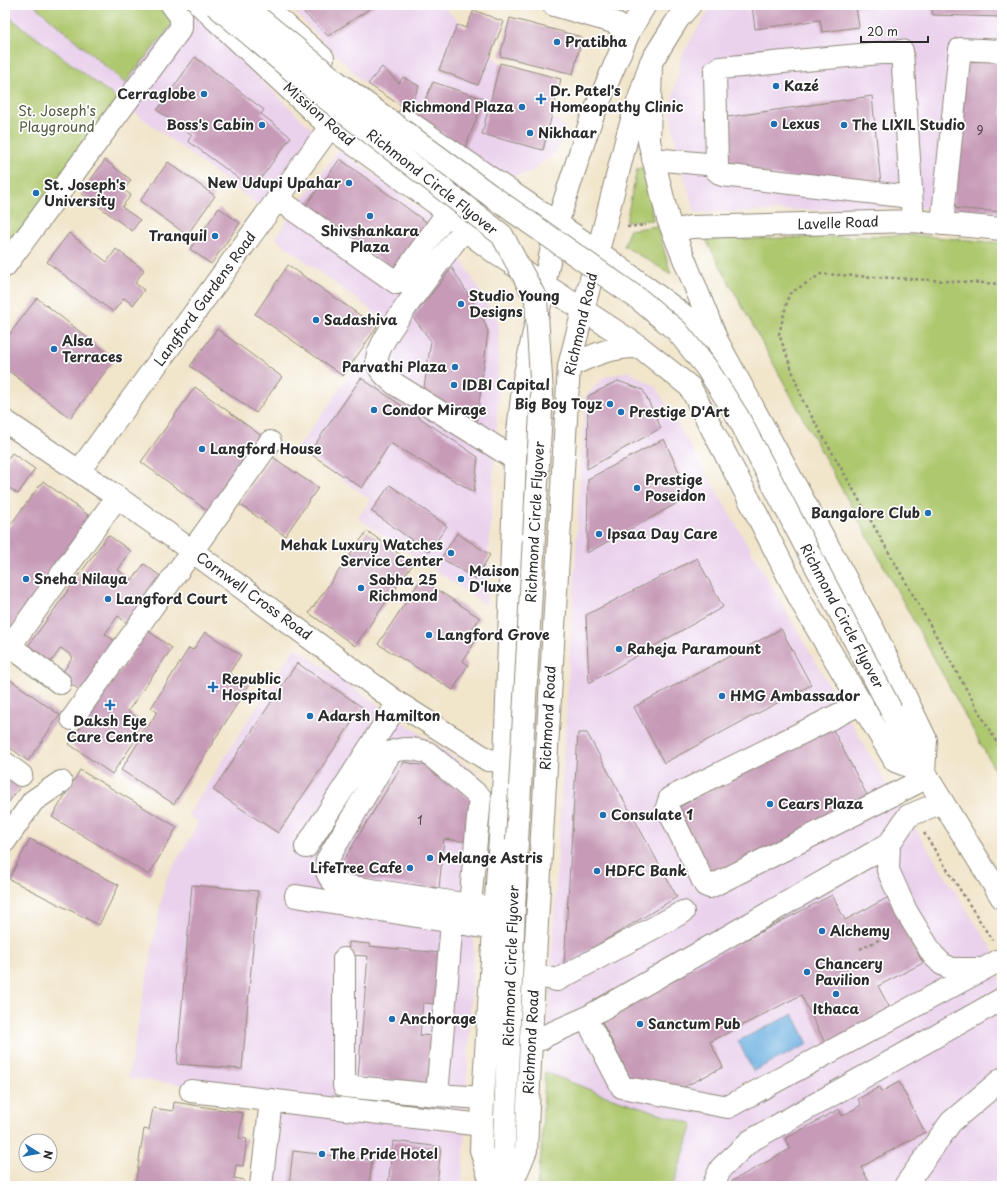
<svg xmlns="http://www.w3.org/2000/svg" width="1007" height="1191" viewBox="0 0 1007 1191" font-family="'Playpen Sans',sans-serif">
<rect width="100%" height="100%" fill="#fff"/>
<filter id="ink" filterUnits="userSpaceOnUse"><feTurbulence type="fractalNoise" baseFrequency=".025" numOctaves="2"/><feDisplacementMap in="SourceGraphic" scale="8" xChannelSelector="R" yChannelSelector="G"/><feConvolveMatrix kernelMatrix="1 2 1 2 8 2 1 2 1" color-interpolation-filters="sRGB"/></filter>
<filter id="wash" filterUnits="userSpaceOnUse"><feTurbulence type="fractalNoise" baseFrequency=".012" numOctaves="4" result="noise"/><feDisplacementMap in="SourceGraphic" scale="16" xChannelSelector="R" yChannelSelector="G"/><feGaussianBlur stdDeviation="0.9" result="paint"/><feColorMatrix in="noise" values="0 0 0 0 0 0 0 0 0 0 0 0 0 0 0 0 0 1.4 0 .05"/><feComposite in="paint" operator="in"/></filter>
<g filter="url(#wash)">
<rect width="100%" height="100%" fill="#f1e5ca"/>
<path fill="#ead1ec" d="M5 5H183L315 132 261 207 130 109 5 277Z
M288 5H442L565 128 556 152 530 172 516 176H502L362 81Z
M718 5H1002V215L911 207 695 213 677 152 670 108 683 53 707 13Z
M339 149 440 223 499 324 498 397 486 605 358 518 371 500 298 448 387 322 275 238Z
M628 371 656 387 883 778 999 960V985L1002 990V1186H673L692 1124 603 1095 545 1072 585 397 604 377Z
M295 647 482 777 465 1120 128 1078 165 881 199 822 188 815Z
M262 1107 465 1131 462 1186H252Z"/>
<path fill="#aec86e" stroke="#6c7a4c" d="M34 5H156L175 21 125 83Z
M5 14 131 109 5 277Z
M643 167 653 220 626 222 637 169Z
M657 226 671 274 624 246 629 230Z
M912 235 1002 243V783L706 240Z
M545 1072 603 1095 693 1124 673 1186H537L541 1156Z"/>
<path fill="#69aedf" stroke="#4a6c85" d="M793 1014 808 1044 753 1071 738 1041Z"/>
<g id="blocks">
<path fill="#c79bb7" d="M296 5H374V6L328 36Z
M752 5H861L862 6 856 7 859 27 822 32 820 20 755 29Z
M931 5H1002V17L933 15Z
M474 10 504 22 478 85 439 70 457 25 466 28Z
M510 18 582 37 573 74 500 56Z
M964 51 1002 54V212L953 208Z
M195 57 264 110 261 114 291 137 253 189 188 141 192 135 157 110Z
M500 63 561 79 543 150 482 134Z
M382 67 399 83 403 77 419 86 409 111 368 84Z
M433 82 484 99 465 148 418 116Z
M872 96 881 185 728 171 721 118Z
M340 159 433 227 399 273 306 205Z
M105 160 131 180 124 190 131 195 122 207 140 220 132 231 81 193Z
M168 162 215 196 187 235 140 201Z
M219 208 240 223 211 264 190 249Z
M69 233 107 262 116 249 144 270 135 283 144 290 133 305 124 298 113 312 47 262Z
M288 265 377 327 343 376 255 314Z
M452 268 482 317 488 331 476 429 423 394 431 341 413 317Z
M37 298 115 359 70 418 5 368V340Z
M217 329 282 377 256 413 190 366Z
M361 378 478 457 474 492 390 443 362 488 309 453Z
M618 381 643 390 661 428 587 469 588 396Z
M195 387 263 437 209 512 141 462Z
M664 439 690 496 587 553 588 479Z
M12 453 35 469 18 494 5 485V463Z
M271 456 318 488 285 536 239 504Z
M43 481 92 518 11 629 5 625V532Z
M390 485 447 526 429 552 371 511Z
M367 531 413 564 355 646 309 613Z
M457 533 490 555 475 579 441 558Z
M108 535 131 551 118 570 132 580 144 564 167 581 133 628 118 616 105 634 121 645 85 694 60 676 73 657 61 648 48 666 25 650Z
M697 558 723 607 589 683 586 615Z
M421 579 480 618 470 632 477 638 463 661 468 665 453 690 378 644Z
M781 629 811 685 664 763 634 707Z
M148 631 172 648 128 711 146 725 112 774 69 744Z
M205 632 241 655 229 673 249 685 174 804 121 770 157 712 151 708 189 648 193 650Z
M1001 647H1002V665L998 664Z
M297 663 362 707 278 833 213 790Z
M5 676 60 715 28 761 5 744Z
M831 726 868 797 709 882 672 811Z
M578 733H587L677 897 564 965Z
M404 762 426 766 474 802 469 842 444 839 439 888 362 879 338 869Z
M80 770 177 827 149 875 52 817Z
M5 775 21 786 8 803 5 801Z
M30 839 119 885 99 925 9 879Z
M192 885 258 891 242 1069 177 1064Z
M832 895 845 920 889 897 923 963 878 986 893 1014 828 1049 801 995 710 1042 723 1067 678 1090 630 1077 599 1016Z
M349 942 370 944 369 946 441 953 436 1004 423 1003 420 1035 434 1036 429 1083 358 1077 368 956 348 955Z
M899 1082 925 1132 861 1167 869 1182 861 1186H735L732 1181 790 1149 785 1139 839 1109 842 1116 861 1105 858 1099 879 1087 881 1092Z
M174 1102 243 1113 239 1138 247 1139 243 1166 236 1165 234 1178 244 1180 243 1186H135L144 1129 149 1130 153 1108 173 1111Z
M393 1141 441 1147 437 1186H388Z
M293 1151 372 1160 369 1186H289Z"/>
</g>
</g>
<g filter="url(#ink)">
<use href="#blocks" fill-opacity="0" stroke="#8e887a" stroke-width="1"/>
<g fill="none" stroke-linecap="round" stroke-linejoin="round">
<defs>
<path id="minor" d="M554 5 613 22 629 32
M653 159 717 165
M911 197 722 175 717 171V165L715 71 720 68 902 51 913 221
M278 199 397 283 448 212
M942 224 960 49 1002 51
M465 230 455 241C440 262 378 338 377 359 377 370 387 377 395 384L515 459
M673 231 691 227 913 221 1002 229
M5 266 181 28V17L172 5
M5 421 117 497 192 551 398 703 488 760 505 761
M79 471 330 127
M5 643 10 646 117 497
M10 646 60 683
M862 703 670 798 667 807 705 885 710 887 928 777
M72 719 270 442
M5 763 21 775
M5 841 33 801 61 782
M889 844 888 870 906 911 933 955 942 964 952 969H980
M306 847 398 703
M296 896 495 929
M470 905 480 797 428 753C415 748 404 747 391 752L327 860C325 872 328 879 338 885L470 905 496 908
M344 959V1086L437 1095 483 1098
M534 975 557 980 683 912
M586 1018 622 1087 728 1107 1002 959
M531 1038 542 1039 547 1035 586 1018 889 844 908 816 942 802
M191 1091 482 1125
M437 1095 452 922
M261 1186 271 1100
M713 1186 721 1168 750 1141 1002 999
M905 1186 951 1122 1002 1079"/>
<path id="major" d="M200 5 330 127 448 212 465 230 497 254 640 347 690 387 751 503 803 605 895 761 924 772
M263 5 323 58
M690 5 678 19 651 62 649 141 668 219 716 338
M406 120 597 251 716 339 874 631 926 740 924 772
M569 366C594 355 612 346 640 347
M891 710 924 772 1002 898
M492 1186 481 1150 483 1098 505 761 515 459 524 379 557 224 574 171 591 120 629 32 645 5
M502 1186 517 841
M511 1186 526 1150 534 975 569 366 628 133 651 62"/>
</defs>
<use href="#minor" stroke="#8e887a" stroke-width="24"/>
<use href="#major" stroke="#8e887a" stroke-width="24"/>
<path stroke="#8e887a" stroke-width="2.5" stroke-dasharray="3 3" stroke-linecap="butt" d="M627 227 646 225
M1002 284 821 274 789 294 779 334 803 401 1002 752
M924 833 992 940
M860 949 893 933"/>
<use href="#minor" stroke="#fff" stroke-width="22"/>
<use href="#major" stroke="#fff" stroke-width="22"/>
<defs>
<path id="major-bridge" d="M215 5 318 92 502 235 536 299 542 394 517 841
M243 5 337 82 490 195 640 300 677 331 706 367 738 417 891 710"/>
</defs>
<use href="#major-bridge" stroke="#8e887a" stroke-width="24" stroke-linecap="butt"/>
<use href="#major-bridge" stroke="#fff" stroke-width="22"/>
</g>
</g>
<g fill="#1f6fb2" stroke="#fff" stroke-width="1.5">
<circle cx="557" cy="42" r="4"/>
<circle cx="776" cy="86" r="4"/>
<circle cx="204" cy="94" r="4"/>
<path d="M539 93h4v4h4v4h-4v4h-4v-4h-4v-4h4z"/>
<circle cx="522" cy="107" r="4"/>
<circle cx="774" cy="124" r="4"/>
<circle cx="262" cy="125" r="4"/>
<circle cx="844" cy="125" r="4"/>
<circle cx="530" cy="133" r="4"/>
<circle cx="349" cy="183" r="4"/>
<circle cx="36" cy="193" r="4"/>
<circle cx="370" cy="216" r="4"/>
<circle cx="215" cy="236" r="4"/>
<circle cx="461" cy="304" r="4"/>
<circle cx="316" cy="320" r="4"/>
<circle cx="54" cy="349" r="4"/>
<circle cx="455" cy="367" r="4"/>
<circle cx="454" cy="385" r="4"/>
<circle cx="610" cy="404" r="4"/>
<circle cx="374" cy="410" r="4"/>
<circle cx="621" cy="412" r="4"/>
<circle cx="202" cy="449" r="4"/>
<circle cx="637" cy="488" r="4"/>
<circle cx="928" cy="513" r="4"/>
<circle cx="599" cy="534" r="4"/>
<circle cx="451" cy="553" r="4"/>
<circle cx="26" cy="579" r="4"/>
<circle cx="461" cy="579" r="4"/>
<circle cx="361" cy="588" r="4"/>
<circle cx="108" cy="599" r="4"/>
<circle cx="429" cy="635" r="4"/>
<circle cx="619" cy="649" r="4"/>
<path d="M211 681h4v4h4v4h-4v4h-4v-4h-4v-4h4z"/>
<circle cx="722" cy="696" r="4"/>
<path d="M108 699h4v4h4v4h-4v4h-4v-4h-4v-4h4z"/>
<circle cx="310" cy="716" r="4"/>
<circle cx="770" cy="804" r="4"/>
<circle cx="603" cy="815" r="4"/>
<circle cx="430" cy="858" r="4"/>
<circle cx="410" cy="868" r="4"/>
<circle cx="597" cy="871" r="4"/>
<circle cx="822" cy="931" r="4"/>
<circle cx="807" cy="972" r="4"/>
<circle cx="836" cy="994" r="4"/>
<circle cx="392" cy="1019" r="4"/>
<circle cx="640" cy="1024" r="4"/>
<circle cx="322" cy="1154" r="4"/>
</g>
<g text-anchor="middle" stroke-width="3.5" stroke-linejoin="round" paint-order="stroke">
<g font-size="12" fill="#52474e">
<text x="980" y="135">9</text>
<text x="420" y="825">1</text>
</g>
<g font-size="14" font-weight="bold" fill="#2b2b2b" stroke="#fff" text-anchor="start">
<text x="565" y="47">Pratibha</text>
<text x="784" y="91">Kazé</text>
<text x="550" y="96">Dr. Patel's<tspan x="550" dy="16">Homeopathy Clinic</tspan></text>
<text x="196" y="99" text-anchor="end">Cerraglobe</text>
<text x="514" y="112" text-anchor="end">Richmond Plaza</text>
<text x="782" y="129">Lexus</text>
<text x="254" y="130" text-anchor="end">Boss's Cabin</text>
<text x="852" y="130">The LIXIL Studio</text>
<text x="538" y="138">Nikhaar</text>
<text x="341" y="188" text-anchor="end">New Udupi Upahar</text>
<text x="44" y="190">St. Joseph's<tspan x="44" dy="16">University</tspan></text>
<text x="370" y="236" text-anchor="middle">Shivshankara<tspan x="370" dy="16">Plaza</tspan></text>
<text x="207" y="241" text-anchor="end">Tranquil</text>
<text x="469" y="301">Studio Young<tspan x="469" dy="16">Designs</tspan></text>
<text x="324" y="325">Sadashiva</text>
<text x="62" y="346">Alsa<tspan x="62" dy="16">Terraces</tspan></text>
<text x="447" y="372" text-anchor="end">Parvathi Plaza</text>
<text x="462" y="390">IDBI Capital</text>
<text x="602" y="409" text-anchor="end">Big Boy Toyz</text>
<text x="382" y="415">Condor Mirage</text>
<text x="629" y="417">Prestige D'Art</text>
<text x="210" y="454">Langford House</text>
<text x="645" y="485">Prestige<tspan x="645" dy="16">Poseidon</tspan></text>
<text x="920" y="518" text-anchor="end">Bangalore Club</text>
<text x="607" y="539">Ipsaa Day Care</text>
<text x="443" y="550" text-anchor="end">Mehak Luxury Watches<tspan x="443" dy="16">Service Center</tspan></text>
<text x="469" y="576">Maison<tspan x="469" dy="16">D'luxe</tspan></text>
<text x="34" y="584">Sneha Nilaya</text>
<text x="369" y="585">Sobha 25<tspan x="369" dy="16">Richmond</tspan></text>
<text x="116" y="604">Langford Court</text>
<text x="437" y="640">Langford Grove</text>
<text x="627" y="654">Raheja Paramount</text>
<text x="222" y="684">Republic<tspan x="222" dy="16">Hospital</tspan></text>
<text x="730" y="701">HMG Ambassador</text>
<text x="318" y="721">Adarsh Hamilton</text>
<text x="110" y="726" text-anchor="middle">Daksh Eye<tspan x="110" dy="16">Care Centre</tspan></text>
<text x="778" y="809">Cears Plaza</text>
<text x="611" y="820">Consulate 1</text>
<text x="438" y="863">Melange Astris</text>
<text x="402" y="873" text-anchor="end">LifeTree Cafe</text>
<text x="605" y="876">HDFC Bank</text>
<text x="830" y="936">Alchemy</text>
<text x="815" y="969">Chancery<tspan x="815" dy="16">Pavilion</tspan></text>
<text x="836" y="1014" text-anchor="middle">Ithaca</text>
<text x="400" y="1024">Anchorage</text>
<text x="648" y="1029">Sanctum Pub</text>
<text x="330" y="1159">The Pride Hotel</text>
</g>
<g font-size="14" fill="#525a3f" stroke="#fff">
<text x="57" y="116">St. Joseph's<tspan x="57" dy="16">Playground</tspan></text>
</g>
<g font-size="14" fill="#2b2b2b" stroke="#fff">
<text transform="translate(319 114) rotate(41)" y="5">Mission Road</text>
<text transform="translate(432 182) rotate(38)" y="5">Richmond Circle Flyover</text>
<text transform="translate(838 223) rotate(-2)" y="5">Lavelle Road</text>
<text transform="translate(205 299) rotate(-54)" y="5">Langford Gardens Road</text>
<text transform="translate(581 324) rotate(-77)" y="5">Richmond Road</text>
<text transform="translate(535 522) rotate(-87)" y="5">Richmond Circle Flyover</text>
<text transform="translate(254 596) rotate(36)" y="5">Cornwell Cross Road</text>
<text transform="translate(842 616) rotate(62)" y="5">Richmond Circle Flyover</text>
<text transform="translate(548 718) rotate(-87)" y="5">Richmond Road</text>
<text transform="translate(511 966) rotate(-88)" y="5">Richmond Circle Flyover</text>
<text transform="translate(531 1042) rotate(-87)" y="5">Richmond Road</text>
</g>
</g>
<rect width="1007" height="1191" fill="none" stroke="#fff" stroke-width="20"/>
<g transform="translate(38 1153) rotate(101)"><circle r="19" fill="#ffffff" stroke="#aaaaaa"/>
<path d="M0-3L7 15L0 10L-7 15Z" fill="#1f6fb2"/>
<text y="-6" font-size="11" font-weight="bold" text-anchor="middle" fill="#2b2b2b">N</text>
</g>
<path d="M861 36v6h67v-6" fill="none" stroke="#2b2b2b" stroke-width="2"/>
<text x="867" y="36" font-size="12" fill="#2b2b2b" stroke="#ffffff" stroke-width="3" paint-order="stroke">20 m</text>
</svg>
